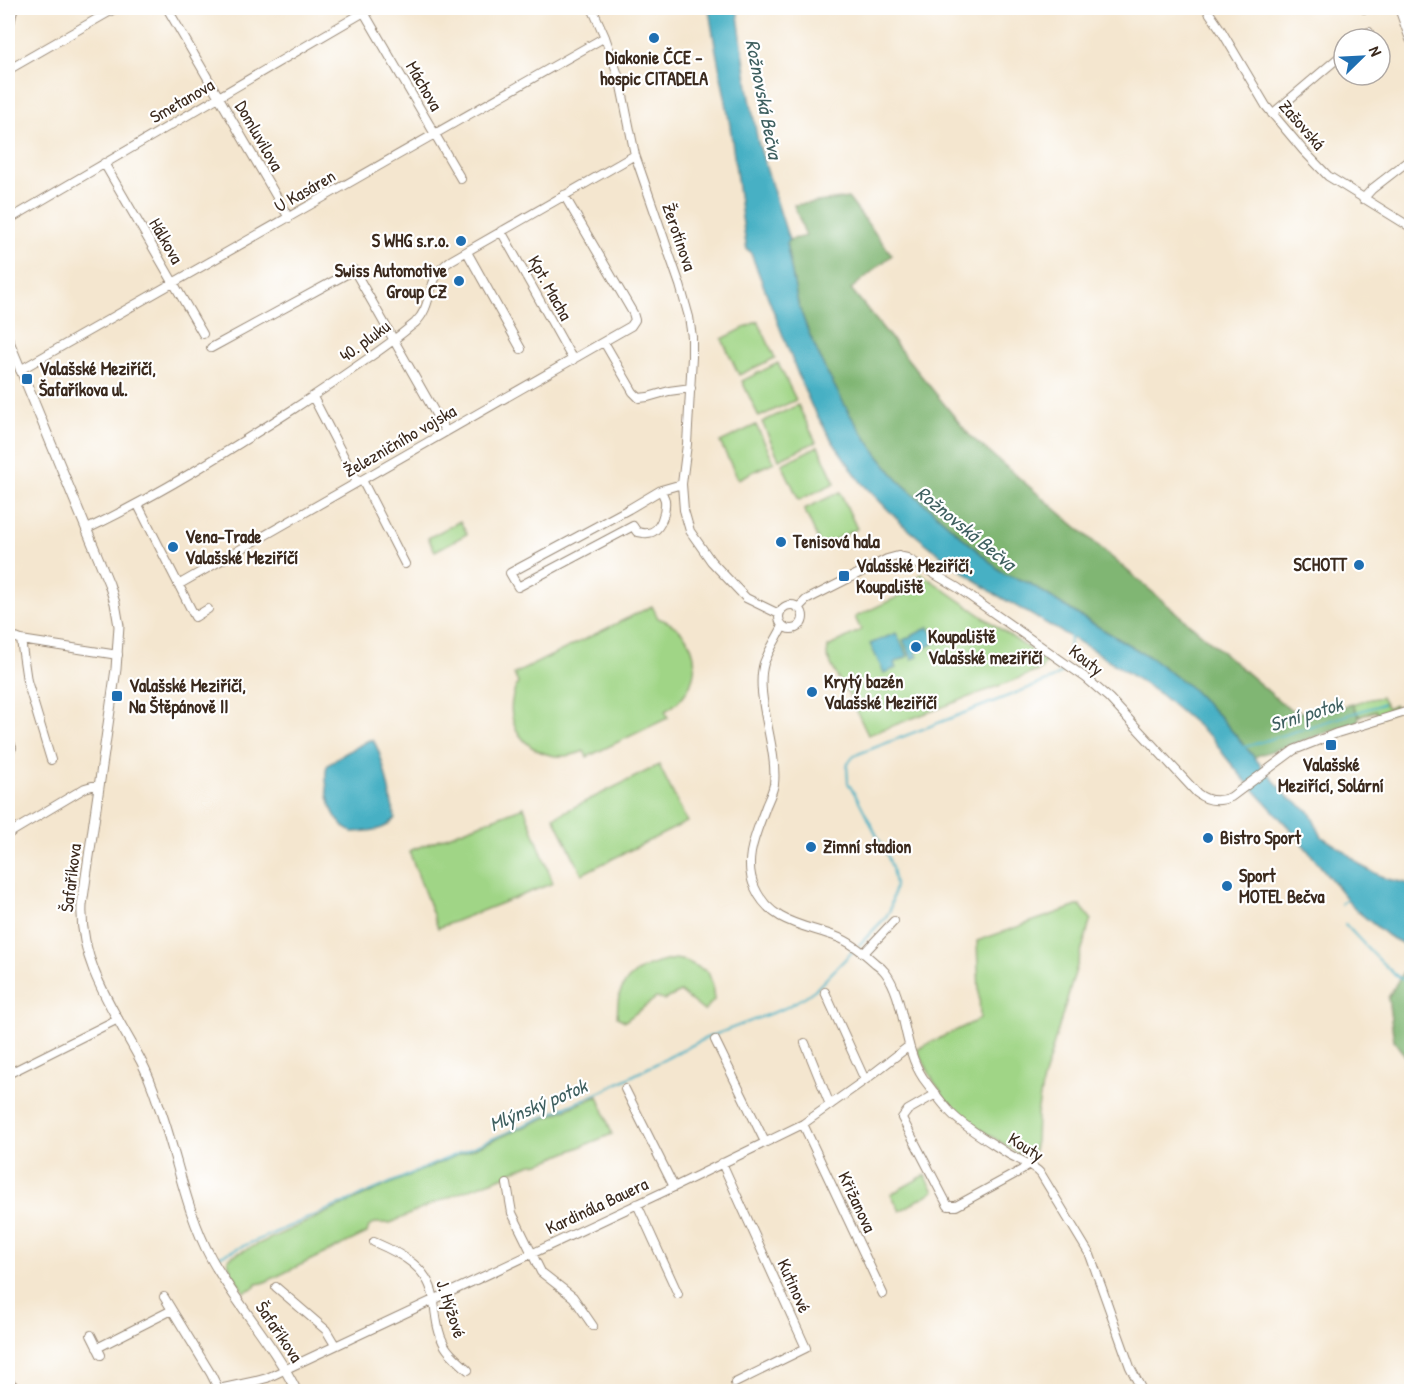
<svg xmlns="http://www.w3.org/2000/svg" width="1419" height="1399" viewBox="0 0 1419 1399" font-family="'Patrick Hand',sans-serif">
<rect width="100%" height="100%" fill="#fff"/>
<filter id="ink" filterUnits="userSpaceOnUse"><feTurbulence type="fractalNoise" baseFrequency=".0167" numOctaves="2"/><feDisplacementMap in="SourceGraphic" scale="12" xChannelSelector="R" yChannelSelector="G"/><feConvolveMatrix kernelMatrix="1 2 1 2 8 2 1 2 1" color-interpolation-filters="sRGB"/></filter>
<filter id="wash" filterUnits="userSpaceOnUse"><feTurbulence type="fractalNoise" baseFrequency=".008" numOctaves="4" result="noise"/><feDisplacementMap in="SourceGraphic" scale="24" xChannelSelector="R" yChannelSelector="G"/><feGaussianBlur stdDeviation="1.35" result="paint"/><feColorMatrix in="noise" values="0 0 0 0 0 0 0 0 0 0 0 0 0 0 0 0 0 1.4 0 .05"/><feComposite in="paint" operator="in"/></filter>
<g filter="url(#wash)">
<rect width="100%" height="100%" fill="#f4e6cf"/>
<path fill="#a0d586" stroke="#6e8052" stroke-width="1.5" d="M758 321 775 358 739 375 722 339Z
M778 363 796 400 759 417 742 381Z
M798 405 816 442 779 459 762 422Z
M756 425 774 462 738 479 720 442Z
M818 446 835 483 799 500 782 464Z
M840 492 857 529 821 546 804 509Z
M460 521 467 534 435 551 428 538Z
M922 574 1046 661 1041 670 868 735 846 689 844 690 827 656 828 647 861 630 855 617 923 585 919 576Z
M652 606 658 618C705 633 706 689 665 711L668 718 587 757 584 751C539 771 494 728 518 683L514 674Z
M1381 697 1388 708 1395 705 1396 708 1395 711 1379 717 1376 711 1359 716 1352 704 1365 700Z
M659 765 687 822 582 874 554 817Z
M524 807 553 883 438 928 409 851Z
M1080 905 1091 919 1043 1080 1037 1114 1036 1141 1034 1149 1033 1154 1030 1156 1021 1155 978 1128 959 1114 943 1097 942 1092 934 1082 917 1049 980 1019 977 941Z
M675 959 686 961 708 972 712 983 714 1000 704 1011 680 992 665 1000 656 998 625 1021 617 1017C618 1010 617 1000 620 993 628 970 654 963 675 959Z
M598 1096 612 1134 546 1161 536 1164 535 1163 512 1171 510 1174C487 1183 463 1191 440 1201 424 1207 409 1215 393 1222 383 1227 370 1216 367 1233L263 1283 256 1284 255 1287 244 1292C238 1282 229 1272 228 1260L232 1256 394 1182Z
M925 1175 934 1191 900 1211 891 1194Z"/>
<path fill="#80b673" stroke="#5e7048" stroke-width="1.5" d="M848 198 892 255 851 289 970 436 1289 709 1314 715 1352 704 1359 716 1358 722 1254 757 1220 717 1190 687 1151 658 1080 616 1029 583 1004 574 899 481 877 454 850 415 825 369 808 331 798 304 786 243 789 240 806 236 794 205Z
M1411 958V1064L1394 1041 1388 998Z"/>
<path fill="#46b0c4" stroke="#406d71" stroke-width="1.5" d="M709 8H737L748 87 758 142 789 240 786 243 798 304 808 331 825 369 851 416 877 454 899 481 1004 574 1029 583 1080 616 1151 658 1190 687 1220 717 1288 797 1309 811 1322 837 1343 850 1363 867 1387 879 1406 883 1411 886V948L1388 936 1356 910 1292 831 1242 777 1224 755 1213 739 1160 694 1093 650 995 594 943 557 903 525 861 482 833 442 812 407 801 382 750 251 747 250C740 209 736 168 730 126 724 86 714 48 709 8Z
M929 627 937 642 916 652 918 657 912 659 903 640Z
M896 633 908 656 894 663 896 668 884 673 870 644Z
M369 740H373C384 757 390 797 395 818 385 832 367 831 352 832 332 822 327 800 326 779 326 774 325 769 328 765 333 759 361 745 369 740Z"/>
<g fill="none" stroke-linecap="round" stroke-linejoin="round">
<path stroke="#46b0c4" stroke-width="2" d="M1069 653 1070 635
M1245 747 1383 704
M1341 904 1348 898
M1345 924C1360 940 1375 957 1392 972 1398 978 1406 980 1412 986
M859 945 885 918 890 910 895 885 892 868 888 857 858 799 848 783 847 765 853 757 858 754 1052 679 1067 669
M218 1257 603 1091 706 1038 785 1008 806 996 817 988 853 951"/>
</g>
</g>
<g filter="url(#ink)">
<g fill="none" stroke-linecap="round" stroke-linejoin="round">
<defs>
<path id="minor" d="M167 8 289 218
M592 8 605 37 620 81 635 155 680 285 689 317 692 337V357L687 444 682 484 684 510 690 531 711 561 746 598 779 614
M1206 8 1221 30 1266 106 1303 150 1328 176 1412 228
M1363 8 1364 9
M362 9 461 179
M1360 39 1369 32
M8 70 116 8
M1272 114 1344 53
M104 163 203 334
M1363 199 1372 189 1412 158
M8 220 371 8
M501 231 573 360
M467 252 521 349
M604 342 633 392 639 398 648 397 669 391 691 388
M211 348 354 270 446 432
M20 370 605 37
M313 397 357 482
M362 480 405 564
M661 490C662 493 664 497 665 500 666 511 661 533 647 533 647 534 638 532 637 532L633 526 518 587 510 573 629 509 661 490 682 484
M138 505 195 617 208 609
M87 529C159 495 225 453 292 410 315 395 337 380 360 364 379 351 397 338 415 323 435 304 424 280 450 261L635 155
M178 585 631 326 635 320 633 313 564 195
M779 617a12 12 0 1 1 24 0a12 12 0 1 1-24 0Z
M798 608 806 600 887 559 898 556 907 558 958 588 1086 678 1109 698 1197 793C1208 802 1219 802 1231 797L1294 750 1337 733 1412 710
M783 626C777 638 769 650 764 663 754 696 778 747 774 784 773 791 769 799 766 806 757 832 742 860 755 888 771 924 806 925 837 937 851 942 864 953 875 963 878 965 882 968 885 972 906 999 902 1047 923 1078 932 1090 941 1102 951 1113 964 1127 990 1142 1007 1153 1018 1160 1033 1164 1041 1174L1090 1255 1130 1367 1143 1392
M8 635 21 640 118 655
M21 640 27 681 51 760
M8 737 12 748
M8 834 85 788 92 786H99
M864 953 894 921
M825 992 865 1080
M715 1040 765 1142
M805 1043 830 1105
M8 1074 118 1019
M625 1089 674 1187
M936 1094 908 1110 902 1118 948 1206H956L1022 1170 1027 1164
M803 1124 883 1294
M722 1163 806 1348 735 1383
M507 1184 512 1213 541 1272 573 1297 593 1326
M637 1204 678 1294
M374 1242C402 1254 430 1268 434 1301 436 1317 437 1332 445 1346 450 1355 461 1363 468 1370
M276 1287 326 1330 335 1345
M164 1297 211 1374 218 1388
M91 1335 101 1355
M97 1348 172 1310
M8 1382 23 1392
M205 1392 256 1381 267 1378 674 1187 803 1124 865 1080 909 1046"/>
<path id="tertiary" d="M8 30 13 8
M8 339 109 584 115 603 119 626 116 669 82 905C79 963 115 1012 141 1061 148 1074 153 1088 158 1103 177 1154 185 1210 211 1258 236 1304 274 1344 297 1392"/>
<path id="primary" d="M1401 8 1412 39"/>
</defs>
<use href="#minor" stroke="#988876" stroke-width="10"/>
<use href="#tertiary" stroke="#988876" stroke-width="11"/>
<use href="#primary" stroke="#988876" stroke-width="14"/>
<use href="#minor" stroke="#fff" stroke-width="8"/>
<use href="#tertiary" stroke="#fff" stroke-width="9"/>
<use href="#primary" stroke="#fff" stroke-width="12"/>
</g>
</g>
<g fill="#1f6fb2" stroke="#fff" stroke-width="2">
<circle cx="654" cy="38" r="6"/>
<circle cx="461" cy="241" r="6"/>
<circle cx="459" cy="281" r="6"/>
<rect x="21" y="373" width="12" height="12" rx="3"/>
<circle cx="781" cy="542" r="6"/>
<circle cx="173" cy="547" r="6"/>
<circle cx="1359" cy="565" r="6"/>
<rect x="838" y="570" width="12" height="12" rx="3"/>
<circle cx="916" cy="647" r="6"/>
<circle cx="812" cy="692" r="6"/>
<rect x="111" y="690" width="12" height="12" rx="3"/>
<rect x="1325" y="739" width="12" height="12" rx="3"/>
<circle cx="1208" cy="838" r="6"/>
<circle cx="811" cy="847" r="6"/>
<circle cx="1227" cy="886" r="6"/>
</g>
<g text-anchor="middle" stroke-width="4.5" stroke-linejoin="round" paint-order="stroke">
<g font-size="18" font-weight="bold" fill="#3b2a1e" stroke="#fff" text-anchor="start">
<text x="654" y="64" text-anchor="middle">Diakonie ČCE -<tspan x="654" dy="21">hospic CITADELA</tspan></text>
<text x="449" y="247" text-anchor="end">S WHG s.r.o.</text>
<text x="447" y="277" text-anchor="end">Swiss Automotive<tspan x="447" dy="21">Group CZ</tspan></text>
<text x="39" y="375">Valašské Meziříčí,<tspan x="39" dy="21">Šafaříkova ul.</tspan></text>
<text x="185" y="543">Vena-Trade<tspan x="185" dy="21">Valašské Meziříčí</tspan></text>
<text x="793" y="548">Tenisová hala</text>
<text x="1347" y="571" text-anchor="end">SCHOTT</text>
<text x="856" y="572">Valašské Meziříčí,<tspan x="856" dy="21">Koupaliště</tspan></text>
<text x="928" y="643">Koupaliště<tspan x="928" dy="21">Valašské meziříčí</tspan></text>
<text x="824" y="688">Krytý bazén<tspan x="824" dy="21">Valašské Meziříčí</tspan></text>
<text x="129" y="692">Valašské Meziříčí,<tspan x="129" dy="21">Na Štěpánově II</tspan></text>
<text x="1331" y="771" text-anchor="middle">Valašské<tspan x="1331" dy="21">Meziřící, Solární</tspan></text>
<text x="1220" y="844">Bistro Sport</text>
<text x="823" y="853">Zimní stadion</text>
<text x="1239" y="882">Sport<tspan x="1239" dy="21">MOTEL Bečva</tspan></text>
</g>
<g font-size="18" fill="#3b2a1e" stroke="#fff">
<text transform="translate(424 86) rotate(60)" y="6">Máchova</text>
<text transform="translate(182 101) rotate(-30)" y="6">Smetanova</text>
<text transform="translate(1302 125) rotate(49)" y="6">Zašovská</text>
<text transform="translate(259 136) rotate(60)" y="6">Domluvilova</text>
<text transform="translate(305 191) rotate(-30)" y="6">U Kasáren</text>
<text transform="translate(679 237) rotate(71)" y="6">Žerotínova</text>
<text transform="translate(166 241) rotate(60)" y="6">Hálkova</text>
<text transform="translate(550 288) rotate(61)" y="6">Kpt. Macha</text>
<text transform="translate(365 341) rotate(-36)" y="6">40. pluku</text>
<text transform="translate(400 441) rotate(-30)" y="6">Železničního vojska</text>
<text transform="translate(1086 660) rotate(38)" y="6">Kouty</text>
<text transform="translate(71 878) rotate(-83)" y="6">Šafaříkova</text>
<text transform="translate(1026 1147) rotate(32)" y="6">Kouty</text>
<text transform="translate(857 1202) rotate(65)" y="6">Křižanova</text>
<text transform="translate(597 1206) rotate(-25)" y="6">Kardinála Bauera</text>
<text transform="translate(794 1286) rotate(66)" y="6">Kutinové</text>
<text transform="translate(451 1309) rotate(72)" y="6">J. Hýžové</text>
<text transform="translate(279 1332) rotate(56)" y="6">Šafaříkova</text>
</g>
<g font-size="20" font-style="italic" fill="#3f6060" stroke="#fff">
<text transform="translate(764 99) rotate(79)" y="7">Rožnovská Bečva</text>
<text transform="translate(966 528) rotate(39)" y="7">Rožnovská Bečva</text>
<text transform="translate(1306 714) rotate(-17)" y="7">Srní potok</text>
<text transform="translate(538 1105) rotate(-23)" y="7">Mlýnský potok</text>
</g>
</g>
<rect width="1419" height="1399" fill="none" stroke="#fff" stroke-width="30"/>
<g transform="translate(1362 57) rotate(66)"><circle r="28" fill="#ffffff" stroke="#b1aaa5" stroke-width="1.5"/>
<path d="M0-4.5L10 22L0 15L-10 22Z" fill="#1f6fb2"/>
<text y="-9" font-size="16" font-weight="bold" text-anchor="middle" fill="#3b2a1e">N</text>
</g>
</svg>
